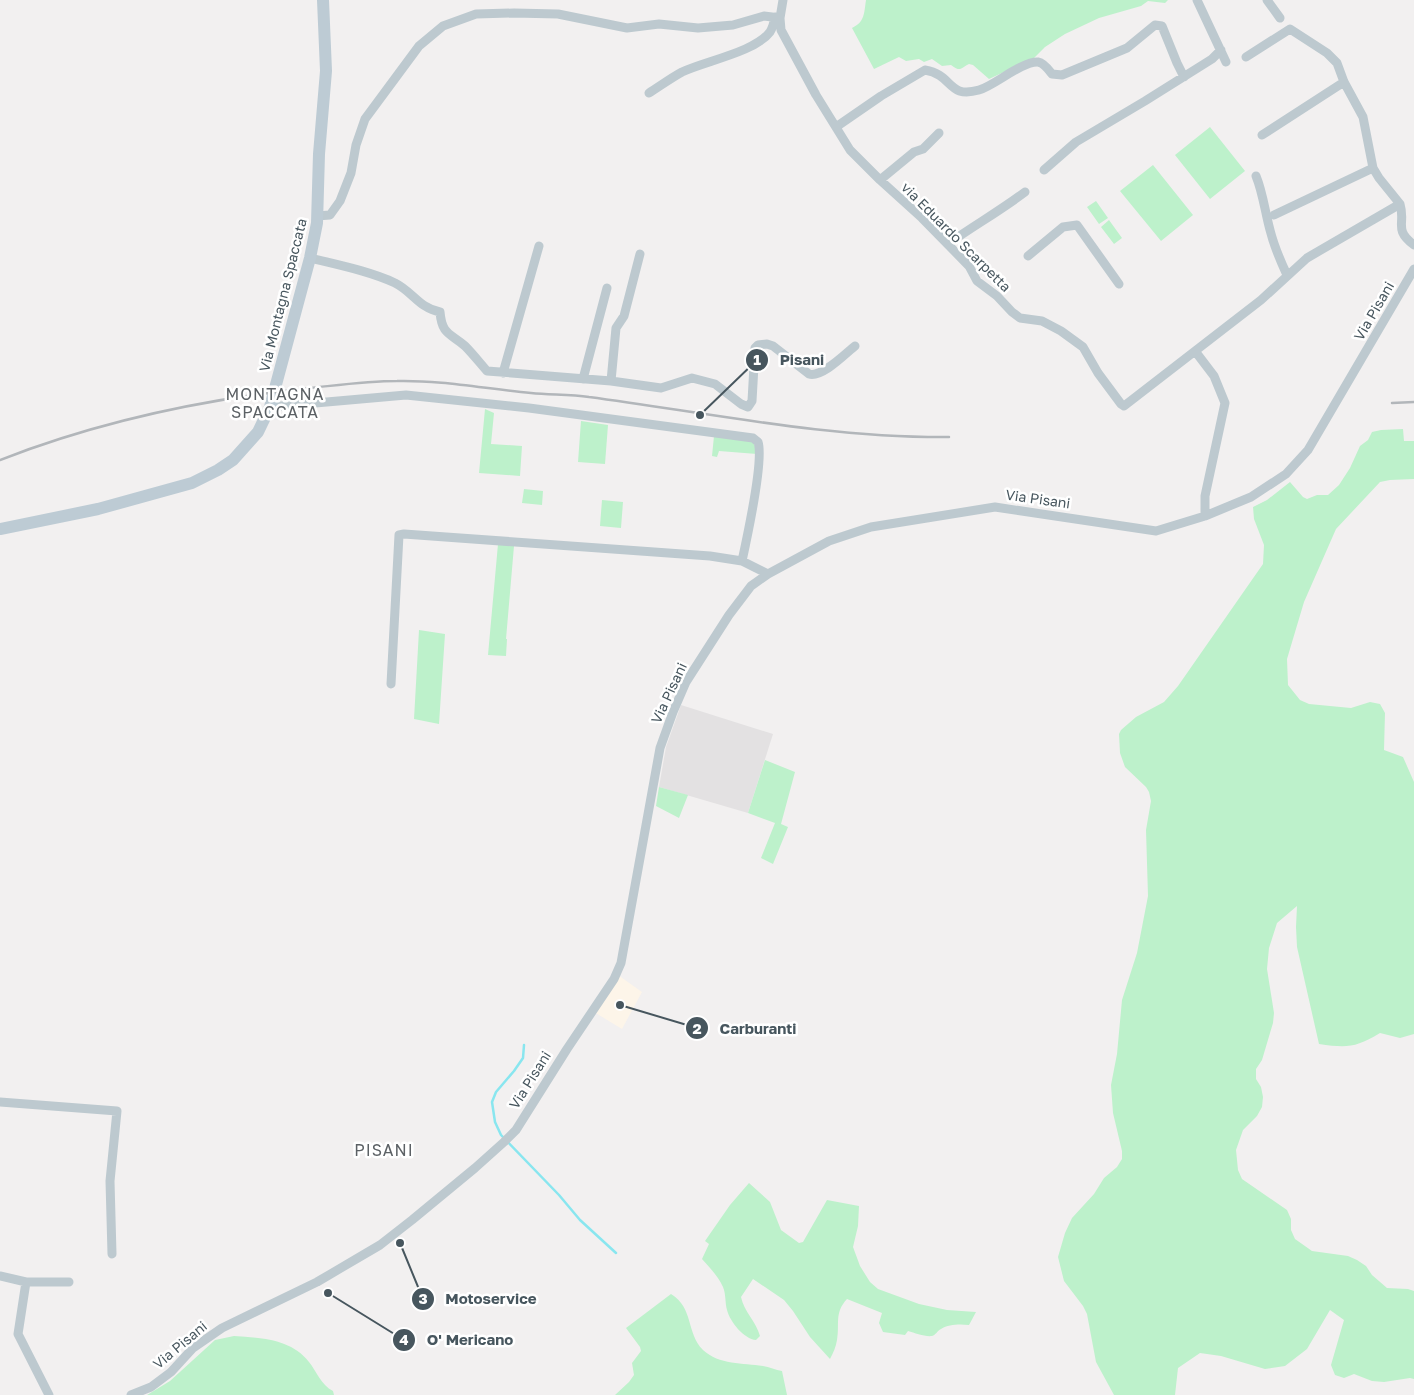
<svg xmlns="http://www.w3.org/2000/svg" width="1414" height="1395" viewBox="0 0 1414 1395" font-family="'Golos Text',sans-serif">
<rect width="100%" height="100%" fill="#f2f0f0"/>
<path fill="#fdf5e9" d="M618 975 642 992 622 1029 594 1012Z"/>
<path fill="#e3e1e2" d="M681 705 773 734 748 813 659 787 666 747Z"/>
<path fill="#bdf1cb" d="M866 0H1168L1165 3 1148 1 1141 6 1099 18 1065 34 1045 47 1034 58 989 79 973 65 969 64C959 69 961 72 951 65L942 66 932 59 924 62 919 59 906 61 899 57 874 69 852 28C865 22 864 13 866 0Z
M1210 127 1245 171 1210 199 1175 155Z
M1153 165 1193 215 1161 241 1120 191Z
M1096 201 1108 218 1099 224 1087 207Z
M1109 220 1122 238 1114 244 1101 227Z
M485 409 494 413 491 444 522 446 520 476 479 473Z
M581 421 608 425 605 464 578 462Z
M1403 429 1404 441H1414V479L1390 480 1380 482 1336 529 1304 602 1287 659 1288 685 1300 700 1309 704 1351 708 1370 702 1380 704 1385 713 1384 750 1403 757 1414 782V1034L1400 1038 1380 1033C1355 1048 1347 1048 1319 1044L1297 947 1296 927 1297 906 1277 923 1269 948 1267 969 1274 1013 1273 1023 1262 1060 1256 1069V1079L1261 1087 1263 1097 1262 1107 1257 1116 1243 1130 1236 1150 1238 1170 1242 1179 1287 1210 1291 1219V1230L1295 1239 1312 1251 1348 1256 1357 1260 1366 1266 1372 1275 1387 1288 1408 1289 1414 1291V1379L1410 1378 1384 1382 1372 1381 1354 1374 1344 1378 1335 1375 1331 1365 1344 1320 1330 1310 1307 1349 1285 1366 1265 1369 1221 1356 1200 1353 1178 1368 1175 1395H1114L1096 1362 1087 1314 1083 1306 1064 1281 1058 1257 1065 1233 1072 1218 1094 1194 1104 1178 1117 1167 1122 1159V1151L1113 1113 1111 1085 1117 1054 1122 1000 1137 953 1148 896 1146 830 1151 801 1149 792 1146 787 1125 767 1120 753 1119 734 1121 730 1136 717 1164 702 1178 686 1263 564 1264 545 1254 519 1253 507 1267 500 1290 482 1303 497 1307 499 1317 495H1328L1339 485 1350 468 1360 446 1368 440 1372 432 1381 430Z
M714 436 753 440 757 454 719 451 717 457 712 456Z
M524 489 543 491 542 505 522 503Z
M602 500 623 502 621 528 600 526Z
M498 544 514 546 506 639H507L506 656 488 655Z
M419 630 445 634 439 724 414 719Z
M765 760 795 772 781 824 788 827 773 864 761 858 775 823 748 813Z
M659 787 688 795 679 818 656 806Z
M749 1183 770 1202 781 1230 799 1243 803 1242 827 1200 859 1206 858 1226 853 1247 860 1266 870 1282 878 1289 919 1304 947 1310 976 1312 969 1325C960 1324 949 1324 941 1329 937 1331 936 1335 932 1336 925 1337 915 1333 908 1331L905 1335 883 1332 879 1323 882 1313 847 1299C834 1313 840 1324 837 1340 836 1347 833 1353 830 1359L810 1337 793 1311 784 1300 753 1279 741 1297C744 1312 756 1321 760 1336L756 1340C744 1339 730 1322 727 1310 725 1303 726 1294 723 1287 718 1276 710 1268 702 1259L709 1244 705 1241 730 1205Z
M671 1294C694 1308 686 1333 703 1350 719 1365 743 1363 763 1366 769 1367 776 1370 782 1371L787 1395H615L629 1382 634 1375 632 1363 641 1351 640 1347 626 1328Z
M234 1336C262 1338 291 1339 309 1362 317 1372 321 1385 333 1391L334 1395H147L170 1381 215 1340Z"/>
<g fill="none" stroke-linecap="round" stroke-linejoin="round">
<path stroke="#89e6ef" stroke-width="2.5" d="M524 1045 523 1058 514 1071 496 1092 492 1102 495 1122 501 1135 559 1195 580 1220 616 1253"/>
<path stroke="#bdc9cf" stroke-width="9" d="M783 0 780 18 781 30 816 95 850 150 880 180 922 218 969 266 977 281 997 296 1012 312 1020 318 1042 321 1061 331 1083 347 1098 373 1121 404 1124 406 1261 300 1307 258 1400 204C1406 224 1393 229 1414 245
M1197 0 1226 62
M1267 0 1280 18
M1246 57 1290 29 1327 53 1337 63 1344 82 1363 117 1373 168 1379 178 1400 204
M649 93C660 86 671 78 682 72 705 61 755 52 770 32 773 27 774 23 775 17
M836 127 881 96 925 70C954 75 947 99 979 90 994 86 1022 61 1038 62 1044 63 1049 70 1052 74L1062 75 1127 48 1155 25 1162 26 1177 63 1184 77
M1262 135 1344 82
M1044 170 1076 142 1145 101 1212 59 1221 50
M1256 176C1263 193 1265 212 1270 230 1274 246 1280 260 1287 275
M880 180 914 152 923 149 939 133
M1274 215 1373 168
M317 216 330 215 340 201 351 173 356 145 365 119 419 46 443 26 476 14 514 13 558 14 627 28 659 24 698 28 733 25 764 16 780 18
M948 244C973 226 1000 211 1025 192
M1028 256 1063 227 1077 225 1119 284
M310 258C338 265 369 271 395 283 413 292 419 308 440 312 442 335 450 333 465 346 472 353 480 363 487 371L611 381 661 388 692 378 715 384 741 404 748 407 752 401 755 348 758 345 767 344 773 346 809 374C822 378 845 354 855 346
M1195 351 1214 376 1225 403 1205 496V516
M503 373 539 246
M583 379 607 288
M611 381 616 328 624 316 640 254
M270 407 406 395 529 408 753 438 758 442C764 460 747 538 742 561L768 574
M391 684 399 535 404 534 710 556 742 561
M0 1102 117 1111 110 1181 112 1254
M0 1276 26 1282H69
M26 1282 18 1334 49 1395
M131 1395 151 1387 171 1372 193 1348 222 1328 317 1282 380 1245 412 1220 475 1168 504 1142 516 1130 567 1049 614 979 621 963 660 748 673 712 686 682 729 615 751 586 768 574 829 541 871 527 995 507 1156 531 1205 516 1251 497 1286 474 1308 450 1414 269"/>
<path stroke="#bdcbd4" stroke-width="12" d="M0 529 98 509 192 483 218 470 233 460 258 432 270 407 310 258 317 223 319 154 326 71 323 0"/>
<path stroke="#b2b6ba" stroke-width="2.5" d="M1392 403 1414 402
M0 460C100 421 204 399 310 388 339 385 368 381 397 381 442 380 486 389 531 393 551 395 570 394 589 397 709 413 828 438 949 437"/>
</g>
<g text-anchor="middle" stroke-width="5" stroke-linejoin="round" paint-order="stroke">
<g font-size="14" fill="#47565e" stroke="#fff">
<text transform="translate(956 237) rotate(45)" y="5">via Eduardo Scarpetta</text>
<text transform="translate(283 295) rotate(-76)" y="5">Via Montagna Spaccata</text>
<text transform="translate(1374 311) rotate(-60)" y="5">Via Pisani</text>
<text transform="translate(1038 499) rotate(8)" y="5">Via Pisani</text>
<text transform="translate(669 693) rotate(-65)" y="5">Via Pisani</text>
<text transform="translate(530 1080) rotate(-58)" y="5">Via Pisani</text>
<text transform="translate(180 1345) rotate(-40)" y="5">Via Pisani</text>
</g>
<g font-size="16" letter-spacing="1" fill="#5c6165" stroke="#fff">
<text x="275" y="400">MONTAGNA<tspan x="275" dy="18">SPACCATA</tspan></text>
<text x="384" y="1156">PISANI</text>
</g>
</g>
<path fill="none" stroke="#47565e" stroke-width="2" d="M700 415L757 360M620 1005L697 1028M400 1243L423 1299M328 1293L404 1340"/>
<g fill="#47565e" stroke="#fff" stroke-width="2">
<circle cx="700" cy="415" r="5"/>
<circle cx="620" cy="1005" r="5"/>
<circle cx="400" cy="1243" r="5"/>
<circle cx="328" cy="1293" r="5"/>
<circle cx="757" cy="360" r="12"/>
<circle cx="697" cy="1028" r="12"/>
<circle cx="423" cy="1299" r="12"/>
<circle cx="404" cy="1340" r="12"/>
</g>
<g font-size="15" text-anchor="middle" font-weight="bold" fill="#fff">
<text x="757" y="365">1</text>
<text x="697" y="1034">2</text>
<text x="423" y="1304">3</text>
<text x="404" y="1345">4</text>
</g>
<g font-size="15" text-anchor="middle" font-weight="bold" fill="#47565e" stroke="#fff" stroke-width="5" stroke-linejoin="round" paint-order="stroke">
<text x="802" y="365">Pisani</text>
<text x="758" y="1034">Carburanti</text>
<text x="491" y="1304">Motoservice</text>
<text x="470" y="1345">O' Mericano</text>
</g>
</svg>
